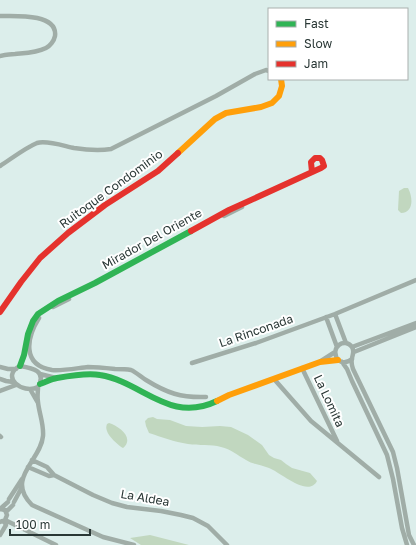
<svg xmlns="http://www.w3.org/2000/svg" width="416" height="545" viewBox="0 0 416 545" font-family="'Golos Text',sans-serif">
<rect width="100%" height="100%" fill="#dceeeb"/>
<path fill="#c1d7bf" d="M404 188H408C413 197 414 213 401 213L398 210 399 191Z
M153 417 157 419 170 420 186 426 202 427 220 426 231 427 248 435 262 445 269 455 274 458 281 460 286 464 292 468 310 473 317 481C308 498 280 472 269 468 261 465 252 464 246 460 237 455 231 449 221 447 211 444 199 446 188 444 174 442 162 437 149 433L146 426 145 421 148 418Z
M109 423C119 426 135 438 123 448 119 446 108 436 107 431 106 428 106 427 107 424Z
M150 535 189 545H141L130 538Z"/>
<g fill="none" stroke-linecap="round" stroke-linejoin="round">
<path stroke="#a0ada7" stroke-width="4.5" d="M0 16C14 16 58 13 55 36 54 41 50 46 46 48 36 53 26 53 15 54 10 54 5 55 0 56
M0 166C11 159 25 148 37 143 47 140 64 146 74 148 87 150 99 151 111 149L216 96 255 74 266 70 269 71
M224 216 242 207
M53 307 69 299
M335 314 346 343
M326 317 337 347
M39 318C27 337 21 365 52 370 62 371 78 368 88 367 97 367 106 368 115 369 120 369 126 369 131 370 136 372 141 377 146 380 167 393 181 398 206 397
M352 347 416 323
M354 352 416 327
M352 359C347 363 342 363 338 360 329 347 345 337 352 347 355 352 352 355 352 359 351 362 352 366 353 369L393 452 397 468 409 535 414 545
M321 361 335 352
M342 362 347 369 352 381 387 455 393 479 402 528 407 545
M192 363 256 343 335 314 416 280
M20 366C33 368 47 371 38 387 22 395 0 376 20 366Z
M0 367 8 369H16
M302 368 337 441
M40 374 56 378
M0 379 6 381 13 382
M274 379 311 421 379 477
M38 387C38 392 37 397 38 402 39 413 44 424 43 436 41 461 5 478 32 505L103 537 134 545
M30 389 38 403
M0 391 16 385
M0 436 1 437
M32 460 47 467 54 475 93 495 112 503 127 507 161 511 181 515 193 518 208 526 227 545
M28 467 49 476 54 475
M9 499 22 479
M14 502 22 487
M0 509 5 510 7 515 5 520 0 522
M0 509 8 502
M6 512 13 505
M5 520 56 545
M0 535 6 525 4 521"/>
<path stroke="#30b455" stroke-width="6" d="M20 366 24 355 28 334 33 321 38 314 58 301 95 283 191 231
M40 384C46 382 51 379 57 378 68 376 90 373 100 375 143 382 169 424 217 401"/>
<path stroke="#ff9f0a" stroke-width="6" d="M178 153 215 119 226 113 261 107 272 103 279 96 282 86 281 79
M217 401 229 395 320 362 338 360"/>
<path stroke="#e5322d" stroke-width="6" d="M191 231 229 210 321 168 324 166 322 160 320 158H315L311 162 312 172
M0 312 21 282 40 258 68 233 105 205 158 171 178 153"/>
</g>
<g text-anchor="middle" stroke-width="4" stroke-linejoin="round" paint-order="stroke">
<g font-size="12" fill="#293735" stroke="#fff">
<text transform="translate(111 189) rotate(-36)" y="4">Ruitoque Condominio</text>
<text transform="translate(152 239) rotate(-29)" y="4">Mirador Del Oriente</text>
<text transform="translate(256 331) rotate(-19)" y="4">La Rinconada</text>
<text transform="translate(329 401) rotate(65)" y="4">La Lomita</text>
<text transform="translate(145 498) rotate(10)" y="4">La Aldea</text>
</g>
</g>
<rect x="268" y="8" width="140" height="72" fill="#ffffff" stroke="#a9afae"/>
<rect x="276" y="21" width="20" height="6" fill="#30b455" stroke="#a9afae"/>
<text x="304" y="28" font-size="12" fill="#293735">Fast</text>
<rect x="276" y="41" width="20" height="6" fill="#ff9f0a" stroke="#a9afae"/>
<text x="304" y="48" font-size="12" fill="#293735">Slow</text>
<rect x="276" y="61" width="20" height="6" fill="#e5322d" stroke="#a9afae"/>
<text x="304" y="68" font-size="12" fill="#293735">Jam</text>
<path d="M10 529v6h80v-6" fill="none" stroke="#293735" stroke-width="2"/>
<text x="16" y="529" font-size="12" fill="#293735" stroke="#ffffff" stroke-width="3" paint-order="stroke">100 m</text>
</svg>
